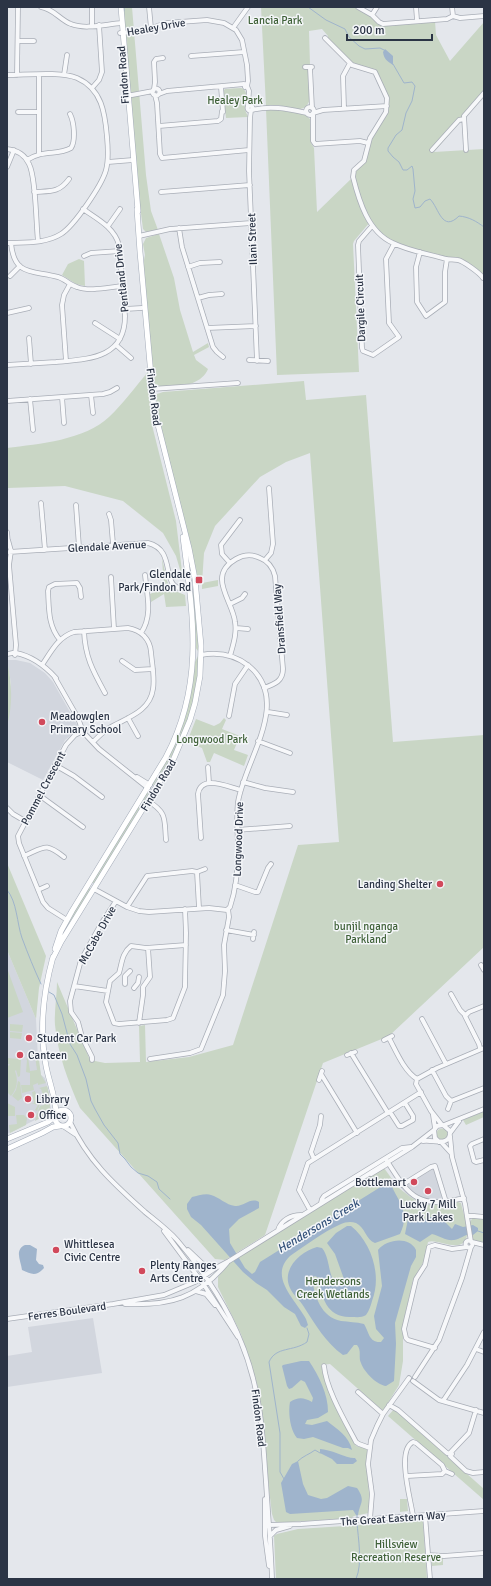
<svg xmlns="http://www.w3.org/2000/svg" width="491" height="1586" viewBox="0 0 491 1586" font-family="Signika,sans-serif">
<rect width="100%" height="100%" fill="#e4e7ec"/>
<path fill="#d2d6de" d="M7 660H16L30 663 45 673 53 682 79 728 78 730 65 740 43 780 7 762V726L11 698V683Z
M7 950 36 1019 38 1059 41 1075 45 1078 49 1093 48 1098 51 1108 49 1113 7 1134Z
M434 1167 439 1182 443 1205 432 1206 421 1203 408 1196 401 1188 420 1175Z
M93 1318 102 1373 7 1387V1356L32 1352 28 1327Z"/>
<path fill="#c9d6c5" d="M123 7H132L146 175 151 211 158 230 146 232 143 229 134 160Z
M261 7H356L370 15 379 24 435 21 436 35 450 61 484 22V91C467 111 452 132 434 152L484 149V278L459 260 447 259 396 244 380 234 370 222 354 241 353 244 359 372 277 375 266 109C277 109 303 110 310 119L311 143 314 148 317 212 353 177 354 170 364 161 371 139 387 115 389 98 376 72 353 64 328 39V36L322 29 309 31 310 65H304L308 70 310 100 306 107 298 110 278 105 266 106Z
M241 88C250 91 245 101 245 108 245 111 247 114 248 117L226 118 223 91 225 89Z
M159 234 174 278 180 310 193 352 208 343 209 347 194 355 196 360 208 369C201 386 176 388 160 386L155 384 153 379 143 265 145 255 143 244 146 238Z
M79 259 84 261 85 286 76 284 62 275 68 264Z
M148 372 151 421 176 521 183 580 176 556 163 533 123 501 65 486 8 488 7 448C39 444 85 440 109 417 123 404 135 387 148 372Z
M304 381 306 400 366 395 393 742 484 735V947L389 1036 323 1063 265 1235 225 1260 215 1259 80 1108C68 1081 58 1055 55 1025 54 1012 57 996 57 982L90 1060 105 1063 140 1062 139 1026 145 1025 146 1062 189 1057 233 1045 298 845 339 842 310 453 286 462 260 477 215 526 204 553 202 583 218 580V586L202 589V583L199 584 161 427 156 398 157 394 163 392Z
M162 558 167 581 169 585 175 591 185 595 186 606 166 607 164 594 151 602 150 594 164 588Z
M191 591 195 592 200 645 198 651 195 647Z
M198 656H199L196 691 182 740 153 786V782L177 736 194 664Z
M7 661C12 683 13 704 7 726Z
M224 718 226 720 222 729 240 736 234 750 248 755 244 766 214 753 210 762H207L202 748 187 742 196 719 214 726 220 723Z
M150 791 95 883H93L92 881 147 792Z
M7 863 46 956 39 988 36 1019 7 950Z
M89 888 91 889 63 933 62 930Z
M7 968 23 1012 7 1018Z
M10 1024 23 1025 22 1032 10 1031Z
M10 1032 22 1033 21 1039 10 1038Z
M33 1052H38L41 1075 46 1083 38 1085V1083L33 1085 34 1090 22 1093 21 1085H30V1073L26 1072 27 1060 26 1059 28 1057 30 1071 37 1070 35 1056H32Z
M7 1058 21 1059 20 1076 18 1077 16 1070 15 1071C18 1079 18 1088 11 1096L8 1093 7 1066 10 1065 9 1064H7Z
M18 1081 20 1082 22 1098 18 1101 12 1096 16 1090Z
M47 1086C49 1091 51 1108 49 1113L35 1121 37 1113 39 1112 38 1111 40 1106 44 1105 43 1102 45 1101 41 1089 39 1088Z
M35 1091 39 1104H40L37 1111 35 1110 38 1105 31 1103H34L32 1092Z
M7 1103 15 1107V1116H8Z
M484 1111V1117L466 1125 463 1120Z
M16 1115H24L27 1118 26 1125 10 1133 9 1125 17 1124Z
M436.5 1134a5.5 5.5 0 1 1 11 0a5.5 5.5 0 1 1-11 0Z
M384 1168 392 1179 390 1180 395 1188 397 1187C401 1189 405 1193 409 1196 425 1208 440 1206 458 1202L461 1203C463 1213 468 1225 467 1235 464 1256 436 1237 428 1242L424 1261 413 1280 403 1324V1361L399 1385 383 1411 330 1364 321 1365 354 1441 356 1446 365 1448 368 1451C365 1472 371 1492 369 1513L354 1516 351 1518 277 1523 274 1520 272 1514 268 1481 263 1425 258 1387 241 1334 218 1287V1277L228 1264 242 1255 360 1181Z
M473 1217 484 1219V1244L472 1240 470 1222Z
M394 1409 484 1489V1500L388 1416Z
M400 1499H407L408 1511 400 1512Z
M423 1521 427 1579H276L274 1536 277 1534 298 1529Z
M441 1557 443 1558V1565L432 1566 431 1560 432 1558Z"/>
<path fill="#9fb4cc" d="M385 49 393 56V65C387 61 384 59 383 52Z
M387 1183 391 1185C400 1204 410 1213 400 1234L375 1243C366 1240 365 1227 356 1223 351 1221 345 1222 341 1224 323 1232 306 1245 290 1256 268 1277 296 1300 306 1319L308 1325 305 1328 301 1326 295 1314 284 1307 267 1290 256 1283 243 1272 201 1225 191 1217 187 1209V1204L192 1197C197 1196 206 1193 211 1195 219 1197 226 1205 235 1206 244 1207 250 1197 259 1202V1208L239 1219 229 1229 230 1243 245 1268 252 1274 255 1272 260 1262Z
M427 1216 444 1221 452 1229 455 1224 463 1227 473 1225 478 1228V1231L473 1235C465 1233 462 1239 454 1240 446 1241 440 1236 432 1234L420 1242 405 1234 408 1219H415L424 1222Z
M347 1226H351C372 1243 382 1276 372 1301 371 1305 369 1311 366 1315 362 1318 356 1317 351 1317 327 1318 321 1297 319 1278L315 1276 313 1277 312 1279C315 1297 321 1317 341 1321 349 1322 356 1322 364 1324 369 1332 369 1343 381 1342L384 1338 376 1329 374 1316 382 1286 378 1250C387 1239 409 1236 416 1250V1257L411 1266 395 1323 396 1344 394 1381 386 1386C377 1385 364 1372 361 1363 358 1357 362 1351 357 1345H354L347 1354 343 1355C326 1343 315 1324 304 1307 300 1300 293 1295 290 1288 281 1269 301 1251 317 1247L322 1248C331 1259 327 1277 338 1285L344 1284V1279L335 1254 327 1243 336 1233Z
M25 1245H30L37 1249 36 1260 39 1264 43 1265 44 1268C37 1276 32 1275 22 1270 21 1261 14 1250 25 1245Z
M301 1361H309C319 1376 328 1394 328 1412L318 1418 307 1420 305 1424 312 1425 327 1421C337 1429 349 1436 352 1450L348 1448H343L313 1437 304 1439 297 1438C290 1430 288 1412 290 1402 298 1397 303 1397 312 1402L313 1398 305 1382 301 1380 292 1388 289 1389 287 1386 282 1366 283 1365Z
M320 1449C330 1449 348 1459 355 1458L357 1461 353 1464H337L332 1459 320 1453Z
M298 1461 303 1484 308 1495 321 1499 327 1498 348 1486 357 1488C366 1501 360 1502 358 1515H356L353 1510 290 1514 286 1512 281 1483 292 1464Z"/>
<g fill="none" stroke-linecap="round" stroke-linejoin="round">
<path stroke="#9fb4cc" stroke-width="1" d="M124 7V11
M308 7 326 20 345 29 349 37 359 46 365 49 380 48 384 50
M393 64 404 83 412 82 415 86 412 101 406 113 402 130 396 135 388 148V151L393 157 399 162 403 170H407L412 166 413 169 415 191 413 199 415 208 420 207 425 201 430 199C439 208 442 233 459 216 469 217 476 221 484 227
M7 890C17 901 17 924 22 938 28 954 34 969 41 984
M49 992 54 995 62 1014 70 1044 77 1055 86 1079 91 1101 95 1109 104 1125 118 1143 120 1154 125 1159 131 1167 138 1173 148 1176 157 1182 159 1189 170 1199
M478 1231 484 1233
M298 1461C303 1456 310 1454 315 1450L320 1453
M284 1479 280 1472V1433L269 1362C276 1346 293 1352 307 1342L309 1334 307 1328
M357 1515V1519
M356 1579C363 1563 358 1539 357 1522"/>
<defs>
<path id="minor" d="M41 7C54 9 60 20 71 24 86 30 106 24 122 23
M149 7 151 28
M358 7 372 15 379 22 383 24 447 19 453 16 460 18 484 16
M416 7 417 20
M452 7 453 16
M372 15 377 7
M92 26V7
M233 28 248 7
M120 33 143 31 166 23 207 20 224 23 236 30 242 40 247 65 248 81 247 86 245 87
M325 38 352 65 375 72 387 98 386 112 370 138 364 161 354 170 353 177C359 201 368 232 393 243 409 251 429 254 446 259 450 260 454 259 458 260 463 261 480 273 483 278
M18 41H34
M191 56 244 52
M305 67H312
M310 68 312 108
M7 75C26 75 60 71 77 78 102 89 105 113 107 137 108 148 109 159 106 170 102 185 74 226 61 234 45 244 24 242 7 243
M17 75 18 7
M39 75V154
M64 75 67 55
M221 87 223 112
M92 88 99 80 102 72 99 25
M152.5 92a3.5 3.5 0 1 1 7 0a3.5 3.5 0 1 1-7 0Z
M154 89 155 82 154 62 156 59 163 58
M159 94 167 91 244 84 247 86 249 91 248 106
M125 95H132L153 91
M155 95 157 103 160 154 162 158 249 150
M247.5 108a2.5 2.5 0 1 1 5 0a2.5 2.5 0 1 1-5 0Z
M306 111a4 4 0 1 1 8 0a4 4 0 1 1-8 0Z
M344 108 343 76 350 63
M251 110 250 118 249 171 257 361
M252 110C271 105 288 109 307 113
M18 112H39
M313 113 323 110 387 106
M313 114V141L315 144 360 141 368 143
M159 126 218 121 221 119 222 111
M7 149C17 150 25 155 29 164 36 177 36 224 38 241
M432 150 459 120 464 119
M466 150 464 116 484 93
M27 160C44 149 57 156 71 148 76 140 74 122 70 114
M108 162 133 160
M7 167 14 150
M34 192C50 191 59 193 69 179
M161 192 250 185
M108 226 120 209
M372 226 359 241 358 245 362 348 363 351 373 355 399 337 389 323 386 259 394 244
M179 228 182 247 213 347 217 352 223 357
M139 236 170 229 251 223
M11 243C14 277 33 270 58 277 65 279 70 285 77 287 90 292 109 287 123 286
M420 252 416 267 417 302 426 316 445 302V272L447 259
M84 256 91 253 120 251
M188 267 200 263 220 262
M10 276 20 266
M198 298 209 295 222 294
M125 309 142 308
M7 313 29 308
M95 323 120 339
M207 328 256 326
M29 338 31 364
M116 345 131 358
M249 360 268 361
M66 361 62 305 64 295 70 284
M7 365C23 364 40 363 56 362 88 359 125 359 125 316L119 245C114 227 97 219 83 209
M152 389 238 383
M91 395 93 413
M62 397 64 423
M30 399 33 430
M7 401 103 394 110 392 117 388
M41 503 45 550
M76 505 79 547
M109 514 111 520 113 544
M7 532 8 543
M8 540 11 551 9 565 16 645 15 655
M9 552 148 543C180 551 156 592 189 589
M265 560 271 553 273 544 269 488
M230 563 222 554 221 545 240 520
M111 577 114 629
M230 604 242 598 245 594
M236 628 248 629
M84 631C85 657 93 671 105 693
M141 633C153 616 147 595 145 575
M60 640C48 626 49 609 48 591L49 587 55 584 77 583 80 588 81 597
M7 654C10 654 13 652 16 653 32 656 45 666 56 678
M230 656C233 645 237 634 235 622 233 601 206 576 236 559 243 555 252 554 260 558 268 561 273 568 275 576L283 669C283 681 275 684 264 688
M122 661 135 670 153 669
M42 665C51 652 58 637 74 632L128 628C141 630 150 639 151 652 152 664 155 678 153 689 150 712 126 718 109 728 103 732 98 737 93 742
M54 676 78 718 83 732 99 749 148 788
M268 712 287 715
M229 716 235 684 248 665
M128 718 138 736
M258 741 290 753
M55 765 74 776 102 797
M208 767 209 783
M137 777 150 785
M243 782 265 788 293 792
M39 795 83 827
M148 801C168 813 164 820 166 840
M7 808 13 814 25 821
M237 830 290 826
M201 838 198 794C201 774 228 787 241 790
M24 856C45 847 45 842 64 857
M197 872 199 908
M235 885 255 892H258L268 868 271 864
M94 889 127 907 139 911 149 912 209 908 227 910 230 907C236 889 238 869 238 850 238 834 236 818 238 802 245 759 292 702 249 666 235 655 218 652 201 655
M38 890 47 886
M127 907 147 876 192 871 197 872 205 869
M185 909 186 933 185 984V987L173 1018 167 1020 119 1024 114 1023 106 1002 110 981 119 973C122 963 122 953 131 946L146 948 186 945
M67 920 48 908 43 902 19 843 18 836 66 745 75 735 85 730
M226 930 254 935
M253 939 254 932
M481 965 484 970
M125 984V976L130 971
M74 986 108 991
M134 988 138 983 139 977
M451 994 460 1010 465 1015
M422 1019 446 1064
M139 1023 143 995V987L150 977 148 948
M389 1038C396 1051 404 1071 417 1079
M384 1040 392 1036
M480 1048 479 1044 465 1016 469 1012 484 1006
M351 1053 388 1113
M347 1055 355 1052
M150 1059 190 1053 201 1049 223 995 225 971 224 945 229 917 228 909
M92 1060V1057L82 1037 78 1022 71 1012 70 1001 81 960 101 924 116 901
M432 1070 446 1096 451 1101 484 1088
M321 1074 357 1133
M319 1080 322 1071
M448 1109 451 1101
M390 1112 399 1126H402L413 1120V1116L405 1103
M433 1115 435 1128
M70 1122C88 1161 114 1184 145 1212 156 1221 168 1230 177 1240 219 1289 249 1342 259 1407 263 1431 264 1457 266 1482 268 1514 271 1547 272 1579
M442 1125 431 1111 416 1084 417 1079 437 1068 484 1048
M444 1125 484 1109
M63 1126 75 1134
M450 1133 459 1121
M450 1136 452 1157 465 1204 471 1242
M484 1139 472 1144 470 1146 474 1161 476 1162 484 1160
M423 1141C433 1139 451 1148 450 1131L443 1125 437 1126 434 1130 435 1138 439 1142
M441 1142 451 1153
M314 1159 311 1152 320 1125 321 1116
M387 1161C410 1198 419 1209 464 1198
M371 1174 386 1165
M402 1185 431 1167 435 1166 446 1202
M321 1203 322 1199 324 1196 402 1148 411 1147
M310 1210 299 1190 308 1163 421 1092
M467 1216H474L484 1217
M278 1230C281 1220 291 1215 301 1215
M164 1231 204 1285 238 1337
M465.5 1244a3.5 3.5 0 1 1 7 0a3.5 3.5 0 1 1-7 0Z
M472 1242 484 1245
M188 1250 206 1267 214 1269
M196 1291 206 1294 215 1305
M125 1304C170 1306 198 1298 227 1263
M7 1319 113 1304 164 1295 195 1282 214 1269 229 1261 412 1147 434 1130
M435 1348 408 1340 406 1338 404 1329 416 1279 425 1265 429 1247 435 1245 452 1249 467 1247
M476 1349 484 1352
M324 1366C326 1389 345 1421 356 1442L359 1444 370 1448
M415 1377 439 1340 462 1278 471 1247
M413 1381 439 1400 484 1413
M358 1392 383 1414
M443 1401 467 1365 484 1332
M389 1405 398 1410 447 1453 452 1454
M476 1410 469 1433 451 1452 450 1456 466 1471 473 1473 484 1472
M445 1471 452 1474
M407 1476 442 1474 445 1471 442 1465 416 1443 413 1442C396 1450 411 1500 413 1516
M265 1499V1536L269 1566
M425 1515 430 1579
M370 1519 372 1494 368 1464 371 1440 377 1426 383 1414 409 1378
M265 1527 269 1525 301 1524 484 1511
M270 1536 276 1530 290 1526
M428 1555 444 1556 484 1553"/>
<path id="major" d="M121 7 138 211
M55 949 61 931 72 911 166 757C205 684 193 615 183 537
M53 957C43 993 39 1029 46 1066 49 1082 56 1098 56 1114
M52 960 61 942 174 758 190 720 195 703 200 676 201 646 195 579 189 548 154 409 140 252 137 209
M55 1118a8 8 0 1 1 16 0a8 8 0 1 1-16 0Z
M7 1139 48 1122 56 1116
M7 1149 42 1133 53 1127 60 1126"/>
</defs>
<use href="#minor" stroke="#a9aeb7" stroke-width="5.5"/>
<use href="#major" stroke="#a3abb8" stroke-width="6"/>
<use href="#minor" stroke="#f7f8fa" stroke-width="4"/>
<use href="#major" stroke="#fff" stroke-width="5"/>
</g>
<g fill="#d1495b" stroke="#f4f6f9" stroke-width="1.5">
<rect x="195" y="576" width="8" height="8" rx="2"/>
<circle cx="42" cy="722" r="4"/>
<circle cx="440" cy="884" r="4"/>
<circle cx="29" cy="1038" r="4"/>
<circle cx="20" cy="1055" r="4"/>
<circle cx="28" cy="1099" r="4"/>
<circle cx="31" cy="1115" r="4"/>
<circle cx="414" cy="1182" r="4"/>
<circle cx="428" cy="1191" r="4"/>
<circle cx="56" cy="1250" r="4"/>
<circle cx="142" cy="1271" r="4"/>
</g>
<g text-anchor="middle" stroke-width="3" stroke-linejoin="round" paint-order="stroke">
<g font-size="11" fill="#3f6138" stroke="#f4f6f9">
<text x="275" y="24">Lancia Park</text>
<text x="235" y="104">Healey Park</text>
<text x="212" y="743">Longwood Park</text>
<text x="366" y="930">bunjil nganga<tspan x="366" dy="13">Parkland</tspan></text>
<text x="333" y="1285">Hendersons<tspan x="333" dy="13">Creek Wetlands</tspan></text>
<text x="396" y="1548">Hillsview<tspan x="396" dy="13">Recreation Reserve</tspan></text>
</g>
<g font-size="11" fill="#2b3445" stroke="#f4f6f9">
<text transform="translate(156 27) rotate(-10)" y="4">Healey Drive</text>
<text transform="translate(123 75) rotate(-94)" y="4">Findon Road</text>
<text transform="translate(252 239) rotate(-92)" y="4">Ilani Street</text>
<text transform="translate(121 278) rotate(-96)" y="4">Pentland Drive</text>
<text transform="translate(360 308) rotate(-92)" y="4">Dargile Circuit</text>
<text transform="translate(154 397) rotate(83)" y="4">Findon Road</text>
<text transform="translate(107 546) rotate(-3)" y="4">Glendale Avenue</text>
<text transform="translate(279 619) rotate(-94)" y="4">Dransfield Way</text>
<text transform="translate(158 785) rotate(-59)" y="4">Findon Road</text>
<text transform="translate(43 788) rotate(-62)" y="4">Pommel Crescent</text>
<text transform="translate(238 839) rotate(-88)" y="4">Longwood Drive</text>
<text transform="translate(97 935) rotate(-61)" y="4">McCabe Drive</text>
<text transform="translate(67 1311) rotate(-8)" y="4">Ferres Boulevard</text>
<text transform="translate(259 1418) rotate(83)" y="4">Findon Road</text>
<text transform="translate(393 1518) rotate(-4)" y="4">The Great Eastern Way</text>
</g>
<g font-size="11" fill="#2b3445" stroke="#f4f6f9" text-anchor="start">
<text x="191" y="578" text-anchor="end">Glendale<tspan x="191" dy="13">Park/Findon Rd</tspan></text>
<text x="50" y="720">Meadowglen<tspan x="50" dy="13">Primary School</tspan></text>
<text x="432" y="888" text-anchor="end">Landing Shelter</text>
<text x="37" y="1042">Student Car Park</text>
<text x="28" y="1059">Canteen</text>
<text x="36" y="1103">Library</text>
<text x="39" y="1119">Office</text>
<text x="406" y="1186" text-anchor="end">Bottlemart</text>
<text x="428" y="1208" text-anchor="middle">Lucky 7 Mill<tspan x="428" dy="13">Park Lakes</tspan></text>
<text x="64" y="1248">Whittlesea<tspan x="64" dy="13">Civic Centre</tspan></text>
<text x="150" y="1269">Plenty Ranges<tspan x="150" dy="13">Arts Centre</tspan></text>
</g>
<g font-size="12" font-style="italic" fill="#34527a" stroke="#f4f6f9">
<text transform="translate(318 1226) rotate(-31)" y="4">Hendersons Creek</text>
</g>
</g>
<rect width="491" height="1586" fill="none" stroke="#2b3445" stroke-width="16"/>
<path d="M347 34v6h85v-6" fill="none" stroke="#2b3445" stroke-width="2"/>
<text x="353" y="34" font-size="12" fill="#2b3445" stroke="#f4f6f9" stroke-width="3" paint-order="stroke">200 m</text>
</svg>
